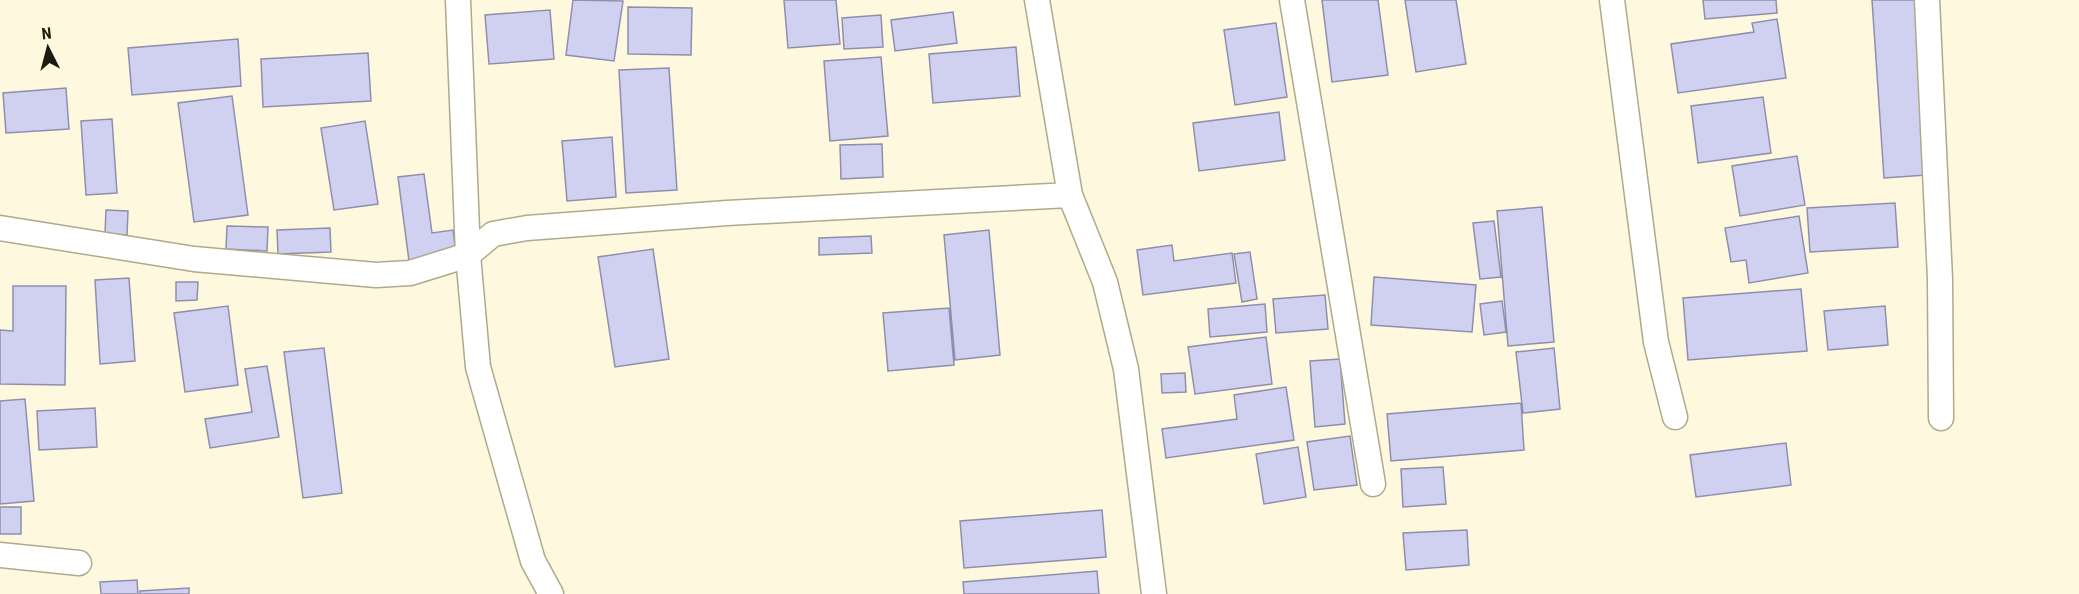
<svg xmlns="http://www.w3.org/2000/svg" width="2079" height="594" viewBox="0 0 2079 594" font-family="'Roboto Condensed',sans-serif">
<rect width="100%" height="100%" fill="#fef8df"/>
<path fill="#d0d1f0" stroke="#8f8fac" stroke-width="1.5" d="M573 0 623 1 614 61 566 55Z
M784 0H836L840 44 788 48Z
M1322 0H1378L1388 75 1332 82Z
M1405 0H1456L1466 64 1416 72Z
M1703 0H1776L1777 13 1705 19Z
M1872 0H1915L1926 175 1884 178Z
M628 7 692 8 691 55 628 54Z
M550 10 554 59 489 64 485 15Z
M953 12 957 43 895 51 891 20Z
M881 15 883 47 844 49 842 18Z
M1777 19 1786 78 1678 93 1671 44 1754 32 1752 23Z
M1276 23 1287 97 1235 105 1224 30Z
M238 39 241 86 132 95 128 48Z
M1016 47 1020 96 933 103 929 54Z
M368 53 371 101 263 107 261 59Z
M881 57 888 136 830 141 824 61Z
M669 68 677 190 626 193 619 70Z
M66 88 69 129 6 133 3 93Z
M232 96 248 215 194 222 178 103Z
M1763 97 1771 153 1698 163 1691 106Z
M1279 112 1285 160 1199 171 1193 123Z
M112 119 117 193 86 195 81 121Z
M365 121 378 204 334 210 321 128Z
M612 137 616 197 567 201 562 141Z
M882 144 883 177 841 179 840 145Z
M1797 156 1805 205 1740 216 1732 166Z
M424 174 432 233 453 230 456 255 409 261 398 177Z
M1895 203 1898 247 1810 252 1807 208Z
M1542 207 1554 342 1508 346 1497 211Z
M106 210 128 211 127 235 105 234Z
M1799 216 1808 273 1749 283 1746 260 1731 262 1725 228Z
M1494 221 1501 277 1480 279 1473 223Z
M227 226 268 227 267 251 226 249Z
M330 228 331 252 278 254 277 230Z
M989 230 1000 355 955 360 944 235Z
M871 236 872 253 819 255V238Z
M1172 245 1174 261 1232 253 1236 283 1143 295 1137 250Z
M653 249 669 359 615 367 598 257Z
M1250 252 1257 299 1242 302 1234 254Z
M1374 277 1476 285 1472 332 1371 325Z
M129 278 135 361 100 364 95 280Z
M176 282H198L197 300 176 301Z
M13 286H66L65 385 0 384V330L13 331Z
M1801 289 1807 351 1688 360 1683 298Z
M1325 295 1328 329 1276 333 1273 299Z
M1502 301 1506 332 1484 335 1480 304Z
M1265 304 1267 332 1210 337 1208 309Z
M228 306 238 385 185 392 174 313Z
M1885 306 1888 345 1828 350 1824 311Z
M949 308 954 365 888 371 883 313Z
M1266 337 1272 384 1195 394 1188 347Z
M324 348 342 493 303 498 284 352Z
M1554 348 1560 409 1523 413 1516 352Z
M1340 359 1345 424 1315 427 1310 361Z
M267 366 279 437 210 448 205 419 252 412 245 369Z
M1185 373 1186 392 1162 393 1161 374Z
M1286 387 1294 440 1166 458 1162 429 1237 419 1234 395Z
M25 399 34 501 0 504V401Z
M1521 403 1524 450 1391 461 1387 414Z
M95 408 97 447 39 450 37 411Z
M1350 436 1357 485 1314 490 1307 442Z
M1786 443 1791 485 1696 497 1690 455Z
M1298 447 1306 497 1264 504 1256 454Z
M1443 467 1446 504 1403 507 1401 469Z
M0 507H21V534H0Z
M1102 510 1106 557 964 568 960 521Z
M1467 530 1469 565 1406 570 1403 533Z
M1097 571 1099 594H964L963 582Z
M137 580 138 594H101L100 582Z
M189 588V594H140V591Z"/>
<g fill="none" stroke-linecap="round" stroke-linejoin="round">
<defs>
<path id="street" d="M458 0 468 255 478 367 533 561 551 594
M1037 0 1070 195 1105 282 1126 369 1154 594
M1292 0 1373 484
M1612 0 1656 342 1675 417
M1927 0 1940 279 1941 418
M0 228 194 259 376 275 410 273 468 255 493 234 527 228 727 213 1070 195
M0 555 79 563"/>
</defs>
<use href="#street" stroke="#b0a98b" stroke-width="27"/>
<use href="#street" stroke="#fff" stroke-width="24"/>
</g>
<g transform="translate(48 48) rotate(354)" stroke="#fef8df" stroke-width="4.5" paint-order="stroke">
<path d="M0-4.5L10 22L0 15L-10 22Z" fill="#1d1a0f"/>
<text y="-9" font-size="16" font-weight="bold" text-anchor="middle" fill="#1d1a0f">N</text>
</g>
</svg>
